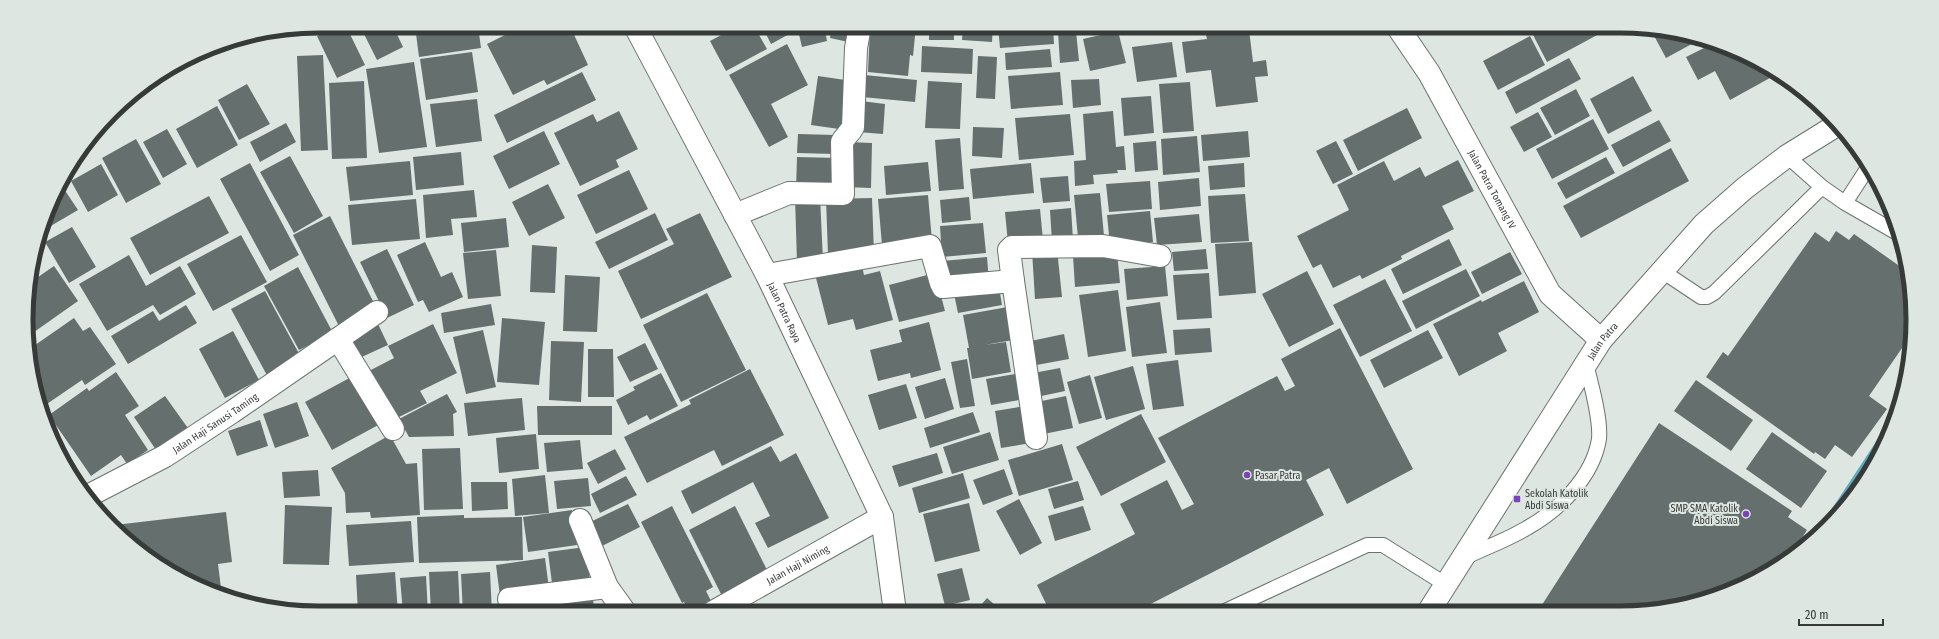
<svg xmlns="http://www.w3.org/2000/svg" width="1939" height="639" viewBox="0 0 1939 639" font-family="'Fira Sans Condensed',sans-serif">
<rect width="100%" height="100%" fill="#dde6e1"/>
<path fill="#5ea9bf" d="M1891 419 1874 466 1827 527 1814 536Z"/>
<path fill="#656f6e" d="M339 26H346L365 65 337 78 317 36Z
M360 26H393L403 47 377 60Z
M415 26H478L481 48 419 57Z
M518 26H570L588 65 547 85 544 80 513 95 487 44 519 28Z
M699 26H722L704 35Z
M738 26H754L767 49 726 71 710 41Z
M762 26H790L793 32 771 44Z
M797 26H824L827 41 802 47Z
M832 26H856L853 43 830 38Z
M870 26H916L913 56 910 55 908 76 868 72Z
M929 26H954V40H929Z
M963 26H993L992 42 962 40Z
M998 26H1053L1054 44 1000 48Z
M1082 26H1117V29L1082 32Z
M1461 26H1476L1464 32Z
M1540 26H1614L1547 62 1531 31Z
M1653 29 1677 32 1701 39 1666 58 1651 30Z
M1249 30 1253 62 1266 60 1268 76 1255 77 1258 102 1216 107 1211 70 1186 73 1182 42 1207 39 1206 35Z
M1076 31 1079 61 1060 63 1058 32Z
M1118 31 1126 63 1090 71 1083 39Z
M1530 36 1545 65 1498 90 1483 61Z
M1706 40 1732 48 1779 73 1730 100 1715 71 1698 80 1686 57 1706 47 1704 42Z
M1172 42 1177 77 1137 82 1132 47Z
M787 44 808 85 771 104 788 137 769 147 729 75Z
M922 46 973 49 972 74 921 72Z
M1050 49 1052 67 1006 70 1005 53Z
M472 52 478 92 426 100 420 59Z
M323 55 328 150 301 151 297 56Z
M978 56 997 57 995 99 976 98Z
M1569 58 1581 79 1516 114 1505 92Z
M414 62 427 147 379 153 366 69Z
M582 72 596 100 507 143 494 115Z
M1060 72 1063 105 1011 109 1008 76Z
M864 75 917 80 915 102 862 97Z
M818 76 852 81 846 130 811 125Z
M1633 76 1652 111 1608 134 1590 99Z
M1099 79 1101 105 1073 108 1071 80Z
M364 81 367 158 332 159 329 83Z
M928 81 962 83 960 129 925 128Z
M1190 82 1194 131 1163 133 1159 84Z
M247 84 270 124 239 140 218 100Z
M1576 89 1590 116 1555 135 1540 108Z
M1151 96 1154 133 1124 136 1121 98Z
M477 99 482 141 436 147 430 104Z
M861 101 885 104 883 134 858 132Z
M217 106 238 145 197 168 176 129Z
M1407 108 1422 138 1358 171 1343 140Z
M619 111 638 149 616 160 619 167 580 186 554 133 593 114 597 122Z
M1113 111 1116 147 1124 146 1126 170H1117L1118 173 1093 175 1094 184 1075 186 1074 161 1086 160 1083 114Z
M1538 112 1552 137 1524 152 1510 127Z
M1070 114 1074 155 1019 160 1015 118Z
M1593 119 1609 149 1552 179 1536 149Z
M1659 120 1671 141 1623 167 1611 145Z
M286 123 296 142 260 162 250 142Z
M973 127 1004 128 1002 158 972 156Z
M167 129 187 164 163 178 143 142Z
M544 131 560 164 509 189 493 156Z
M1248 131 1250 157 1203 161 1201 135Z
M798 134 835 135V154L797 153Z
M1197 136 1200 172 1163 175 1161 139Z
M960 138 964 189 939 191 935 140Z
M136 139 161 184 126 203 102 158Z
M1156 141 1158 170 1135 172 1133 143Z
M1336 141 1353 174 1333 184 1316 151Z
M847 142 872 143 871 188 846 187Z
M1671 148 1689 181 1581 238 1563 206Z
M461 152 464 185 416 190 413 157Z
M290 156 323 216 294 233 260 172Z
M797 157 837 158V192L796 191Z
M1606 157 1615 173 1566 199 1557 183Z
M1458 160 1474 191 1442 206 1454 229 1401 256 1402 259 1362 279 1360 275 1333 288 1321 264 1313 268 1297 236 1349 210 1337 185 1384 161 1394 181 1420 167 1425 177Z
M410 161 413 195 350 201 346 167Z
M928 162 931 191 886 195 884 166Z
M250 163 299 255 270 271 220 179Z
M1031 163 1034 193 973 199 970 169Z
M1244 163 1245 187 1210 190 1208 166Z
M101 164 118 195 88 212 71 181Z
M629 170 648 209 596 234 577 195Z
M1068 176 1070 201 1043 203 1040 178Z
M1199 178 1201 206 1160 210 1158 182Z
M1150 181 1152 209 1109 212 1106 184Z
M60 183 78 210 49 227 46 223 56 189Z
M548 184 565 218 529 236 512 202Z
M474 190 477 217 451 219 453 235 426 238 423 195Z
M1100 193 1104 236 1078 238 1074 195Z
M1245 194 1249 241 1211 243 1208 196Z
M928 195 932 241 882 245 878 199Z
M209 196 229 233 150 275 130 238Z
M820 196 823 261 797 262 795 197Z
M969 197 971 220 942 223 940 200Z
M872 198 874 254 828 255 826 199Z
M416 199 420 239 352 245 348 205Z
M1071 208 1073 240 1052 242 1050 210Z
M1040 209 1043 240 1008 243 1005 212Z
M1150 211 1153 242 1110 245 1107 215Z
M655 213 668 240 609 269 595 242Z
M700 213 732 277 641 319 618 271 674 244 666 229Z
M1199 214 1202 242 1157 245 1154 218Z
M330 216 378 311 341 330 293 235Z
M506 218 509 247 464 252 461 223Z
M983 223 986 253 942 257 940 226Z
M72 227 96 267 69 283 45 242Z
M1836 231 1849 240 1854 234 1908 272 1913 320 1911 335 1869 396 1887 409 1852 457 1835 445 1825 459 1815 452 1814 454 1706 377 1723 352 1728 356 1815 232 1829 242Z
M241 235 267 282 213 311 187 264Z
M1449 239 1462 265 1403 294 1391 269Z
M425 242 441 277 452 272 463 297 429 312 423 300 418 302 397 255Z
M1252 242 1256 293 1219 296 1215 244Z
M532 245 557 247 555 293 530 292Z
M387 249 414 305 387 318 360 262Z
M1057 249 1062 297 1035 299 1032 251Z
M1206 249 1208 269 1174 271 1172 252Z
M496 250 501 296 468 299 463 253Z
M1117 252 1120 283 1075 287 1073 256Z
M1510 252 1522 274 1482 294 1471 272Z
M129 255 146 286 180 266 196 294 160 315 153 305 107 331 79 284Z
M987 257 989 282 944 286 942 261Z
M54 266 78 301 27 337 28 284Z
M862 266 864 275 880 271 893 320 856 330 853 319 828 325 816 278Z
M1165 266 1168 296 1127 300 1124 269Z
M298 267 333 333 299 350 264 286Z
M1466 269 1480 296 1416 329 1402 301Z
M1307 271 1334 324 1289 347 1262 294Z
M935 273 945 311 899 322 889 285Z
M1209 273 1212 318 1177 320 1173 275Z
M565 275 600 277 597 332 563 331Z
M1385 279 1412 331 1360 357 1333 305Z
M1524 281 1539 312 1498 333 1507 351 1459 376 1433 324 1481 300 1482 302Z
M999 287 1002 305 958 313 954 294Z
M1118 290 1126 351 1088 357 1079 295Z
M265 291 303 361 269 379 231 309Z
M707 293 746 370 681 402 643 325Z
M1160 302 1167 353 1132 357 1126 307Z
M491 304 495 325 444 333 441 313Z
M186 305 197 323 128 364 111 336 153 311 159 321Z
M1013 306 1019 339 984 345 1006 342 1011 372 972 379 967 348H969L963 315Z
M74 318 83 331 90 327 116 364 85 385 82 380 41 408 36 395 28 350Z
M502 318 545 322 539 385 497 382Z
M929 322 941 370 911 378 910 373 878 381 870 350 902 342 899 330Z
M378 324 388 345 355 360 346 339Z
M433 324 457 373 420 391 427 403 393 420 369 371 394 358 388 346Z
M1210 328 1212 352 1175 355 1173 330Z
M1340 328 1413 469 1347 504 1329 468 1306 480 1324 515 1137 611 1050 612 1037 585 1135 534 1120 504 1167 480 1182 510 1194 504 1158 438 1277 376 1285 391 1295 386 1281 359Z
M483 330 496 387 466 394 453 337Z
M1428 330 1443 358 1384 388 1370 360Z
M233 331 259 380 225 398 199 349Z
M1064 334 1069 359 1031 366 1026 342Z
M551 341 584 342 581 402 549 400Z
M645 343 658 369 630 382 617 357Z
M588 349H613L614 397H588Z
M967 359 975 406 960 408 951 362Z
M1178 360 1184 406 1153 410 1146 364Z
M1133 366 1145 409 1106 420 1094 377Z
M1060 368 1065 391 1032 398 1028 374Z
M750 369 784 435 722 466 714 450 647 483 624 437 691 404 689 400Z
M116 372 139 406 125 415 148 450 127 464 121 455 91 476 49 415 87 388 89 391Z
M661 373 678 406 650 420 647 415 628 425 616 400 635 390 633 387Z
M1021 373 1025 399 991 405 986 379Z
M355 375 382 423 332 450 305 402Z
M1090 375 1102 418 1079 424 1067 382Z
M945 378 954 409 925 419 915 387Z
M1696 380 1753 420 1731 451 1674 411Z
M906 384 917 418 879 430 868 395Z
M447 394 457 412 453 414 454 436 409 437 399 419Z
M165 396 190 431 158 453 134 417Z
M1066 396 1073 428 1039 435 1032 403Z
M522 398 525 430 468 436 464 403Z
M297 402 309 436 275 448 263 414Z
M537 406H612V435H538Z
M1025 406 1031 443 1001 448 995 411Z
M973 412 980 432 930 448 924 428Z
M1141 414 1166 462 1101 496 1076 447Z
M260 420 268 446 237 456 228 431Z
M1659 423 1792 511 1788 517 1807 530 1794 551 1750 583 1658 610 1538 611Z
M990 432 999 460 952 474 943 447Z
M1772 432 1827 471 1801 508 1746 469Z
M536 434 539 469 499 473 496 438Z
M390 435 406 464 417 463 420 515 371 518 370 512 346 513 345 493 331 468Z
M580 440 583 469 547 472 544 443Z
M1062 444 1073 480 1019 496 1008 460Z
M771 446 780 462 796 453 829 518 768 548 755 523 770 516 753 482 692 514 681 491Z
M460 448 463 509 424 510 422 449Z
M615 449 626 469 598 484 587 463Z
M937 453 943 473 899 487 892 466Z
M1004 469 1013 494 983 505 973 480Z
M318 470 320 496 284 498 282 472Z
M963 473 970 498 919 513 912 488Z
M545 475 549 513 515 516 512 479Z
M626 476 637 495 600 513 591 494Z
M588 478 591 506 557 509 554 481Z
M1078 481 1084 500 1054 509 1048 489Z
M471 482H507L508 509 472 511Z
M1019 499 1042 543 1020 555 996 511Z
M969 503 980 551 935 562 923 514Z
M628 504 640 527 596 549 584 525Z
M285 505 332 507 329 565 283 564Z
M672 506 713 587 706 591 715 609 709 612H689L684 602 682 603 641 522Z
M735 506 771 578 725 602 689 530Z
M1083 506 1091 530 1055 541 1048 516Z
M572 510 577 545 528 552 523 517Z
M226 512 232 562 218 564 221 588 206 590 157 564 115 525Z
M464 515V518L522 517 523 560 419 563 417 517Z
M411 521 414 562 349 566 346 525Z
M585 547 591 586 553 591 548 552Z
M545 558 549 589 500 596 496 565Z
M962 568 970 600 945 606 937 574Z
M458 571 460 613H431L429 572Z
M395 572 398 613H358L356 575Z
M490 572 492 613H463L461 574Z
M426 576 428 613H403L400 578Z
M550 594 554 613H515L513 602Z
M592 594 595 612 564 613 562 598Z
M987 598 1003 612H975Z"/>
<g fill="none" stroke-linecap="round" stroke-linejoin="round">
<defs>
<path id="service" d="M1787 156 1822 187 1845 203 1899 234
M1845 203 1869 166
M1662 271 1701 297H1707L1714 293 1822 187
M1464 558C1484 548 1507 540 1527 528 1559 510 1593 477 1599 439 1601 419 1591 384 1586 364
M1225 611 1367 545H1383L1445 584"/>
<g id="minor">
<path id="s1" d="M1397 26 1429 73 1550 294 1601 340"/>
<path d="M735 215 789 193 843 194 842 142C845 136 850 133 853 127L856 48 860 26"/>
<path d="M767 275 930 246 941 283 943 287 1013 281 1036 438"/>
<path d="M1013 281 1009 250 1012 247 1103 246 1160 256"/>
<path d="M338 339 393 429"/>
<path id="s2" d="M86 497 165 456 232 412 377 312"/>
<path d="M580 520 607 587 625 612"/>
<path d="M509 599 607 587"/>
<path id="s3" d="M1429 611 1601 340 1704 224 1745 188 1787 156 1837 125"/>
<path id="s4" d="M713 612 882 517"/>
</g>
<g id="tertiary">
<path id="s5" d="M635 26 767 275 882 517 895 612"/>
</g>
</defs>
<use href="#service" stroke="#6b736e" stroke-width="16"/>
<use href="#minor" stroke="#6b736e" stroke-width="24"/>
<use href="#tertiary" stroke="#6b736e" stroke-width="24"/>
<use href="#service" stroke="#fff" stroke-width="14"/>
<use href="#minor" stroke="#fff" stroke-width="22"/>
<use href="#tertiary" stroke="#fff" stroke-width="22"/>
</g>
<g fill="#7e42b8" stroke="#dde6e1" stroke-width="1.5">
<circle cx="1247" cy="475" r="4"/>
<rect x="1513" y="495" width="8" height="8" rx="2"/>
<circle cx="1746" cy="514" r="4"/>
</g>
<g text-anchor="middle" stroke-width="4" stroke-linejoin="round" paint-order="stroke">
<g font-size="10" fill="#363a38" stroke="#dde6e1">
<text dy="4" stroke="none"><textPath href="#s1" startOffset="189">Jalan Patra Tomang IV</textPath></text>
<text dy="4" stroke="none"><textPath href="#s5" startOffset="323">Jalan Patra Raya</textPath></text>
<text dy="4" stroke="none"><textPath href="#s3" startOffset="321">Jalan Patra</textPath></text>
<text dy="4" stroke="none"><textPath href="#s2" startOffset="149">Jalan Haji Sanusi Taming</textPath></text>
<text dy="4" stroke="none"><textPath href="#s4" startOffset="97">Jalan Haji Niming</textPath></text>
</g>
<g font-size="10" fill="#363a38" stroke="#dde6e1" text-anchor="start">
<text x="1255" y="479">Pasar Patra</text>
<text x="1525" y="497">Sekolah Katolik<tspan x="1525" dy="12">Abdi Siswa</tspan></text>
<text x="1738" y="512" text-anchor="end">SMP SMA Katolik<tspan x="1738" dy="12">Abdi Siswa</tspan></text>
</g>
</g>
<path d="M0 0H1939V639H0ZM319 33H1620A286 286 0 0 1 1906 319V320A286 286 0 0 1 1620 606H319A286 286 0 0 1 33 320V319A286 286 0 0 1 319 33Z" fill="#dde6e1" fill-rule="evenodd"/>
<path fill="none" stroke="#363a38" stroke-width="5" d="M319 33H1620A286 286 0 0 1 1906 319V320A286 286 0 0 1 1620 606H319A286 286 0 0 1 33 320V319A286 286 0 0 1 319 33Z"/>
<path d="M1799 619v6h84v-6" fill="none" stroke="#363a38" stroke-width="2"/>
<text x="1805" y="619" font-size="12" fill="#363a38" stroke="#dde6e1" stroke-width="3" paint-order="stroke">20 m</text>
</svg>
